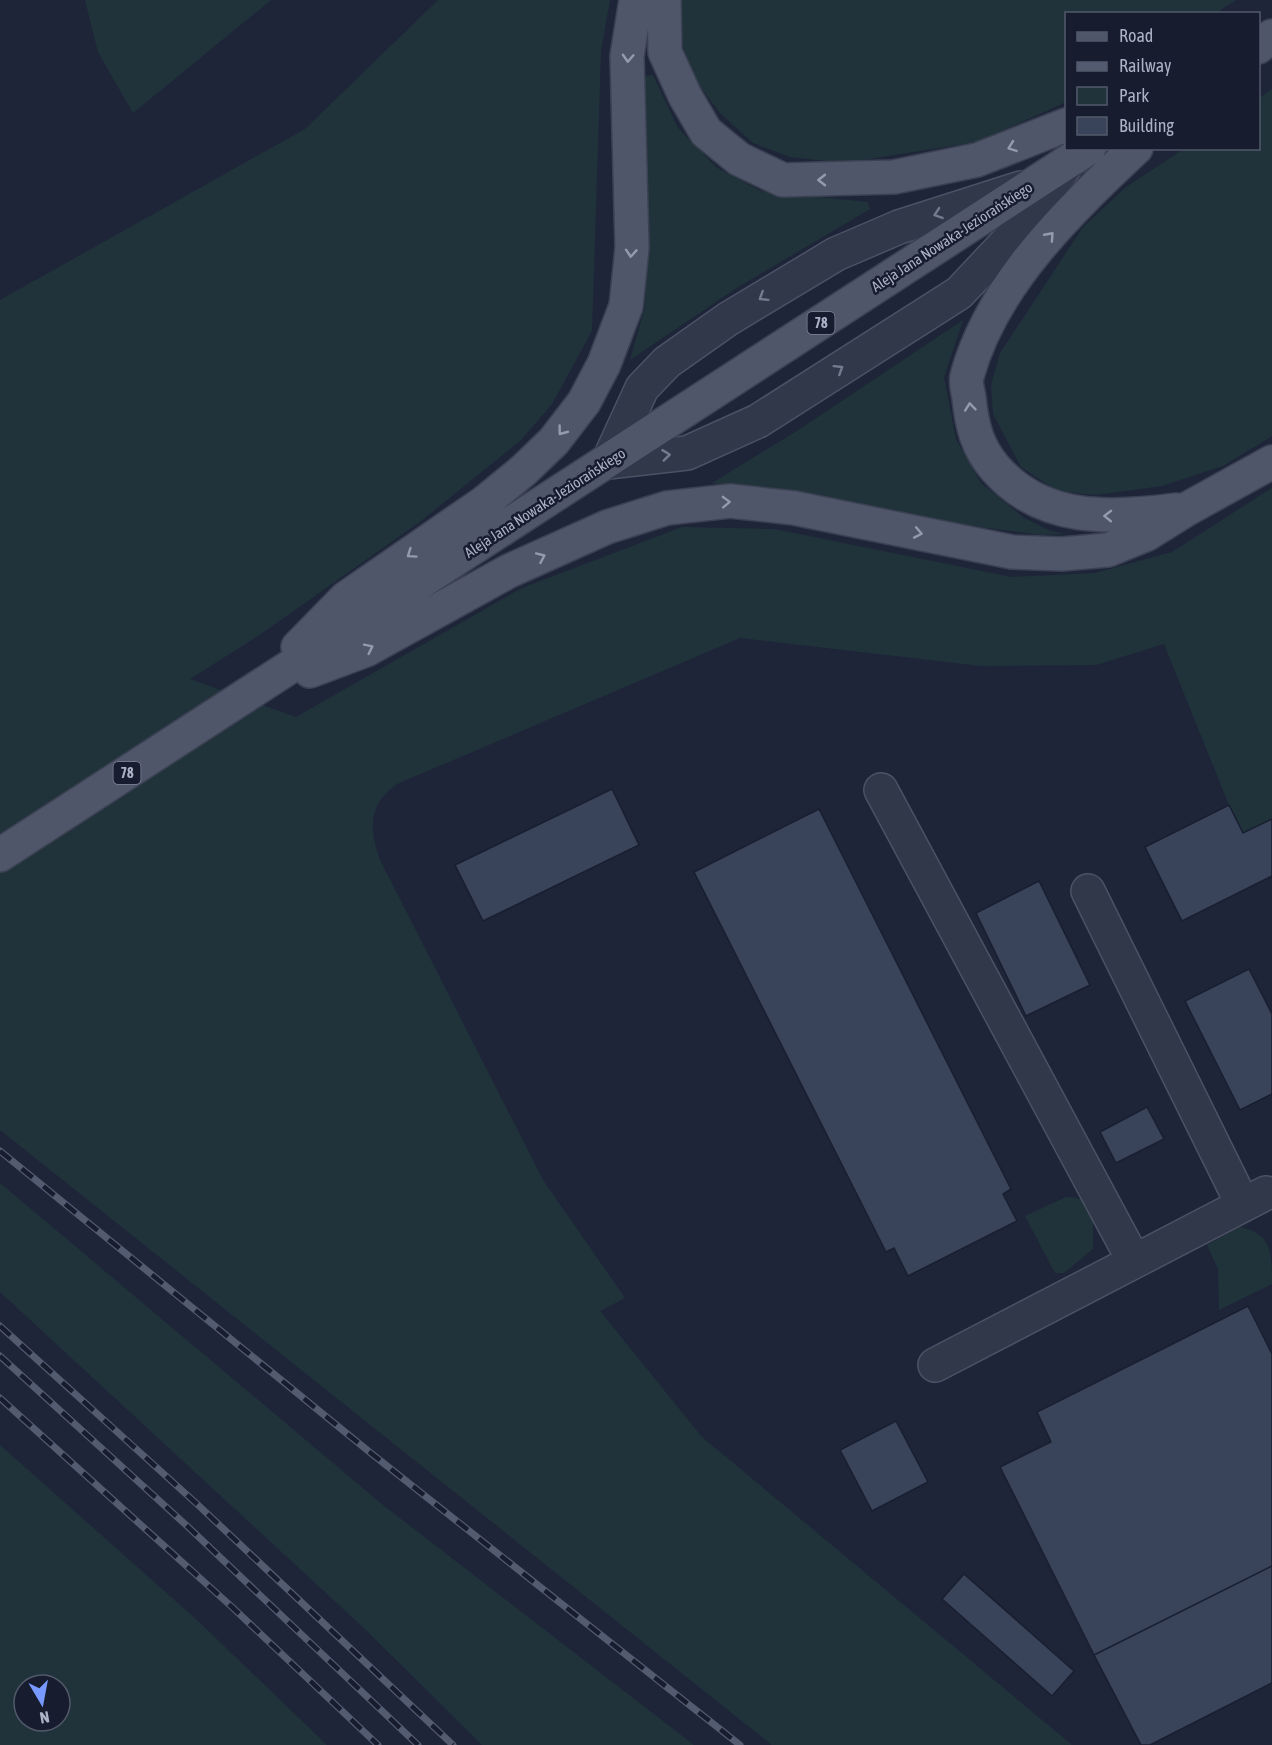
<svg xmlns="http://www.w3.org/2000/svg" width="1272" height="1745" viewBox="0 0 1272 1745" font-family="'Asap Condensed',sans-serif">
<rect width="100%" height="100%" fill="#1e2539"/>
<path fill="#20333a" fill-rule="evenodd" d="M85 0H271L133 113 98 52Z
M438 0H610L601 51 592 331 552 404 521 440 421 521 261 634 190 679 296 717 522 588 682 527 774 529 1012 577 1095 573 1172 552 1272 488V819L1243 833 1229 805 1164 644 1096 665 981 666 740 638 397 784C367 805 369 831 381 862L543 1180 625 1298 600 1311 702 1437 1072 1745H772L0 1130V300L305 129Z
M681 0H1236L1216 13 1066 14V102L977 142 843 163 790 157 753 143 720 113 695 80 683 47Z
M653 75 678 128 716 167 761 191 868 202 870 209 735 289 630 360 645 307 647 189 642 76Z
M1272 89V436L1223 466 1162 486 1096 495 1057 491 1021 467 993 414 991 385 1000 353 1083 227 1126 187 1184 149 1258 148 1259 98Z
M963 320 944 377 956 439 981 483 1024 518 1051 531 1066 534 1041 535 928 520 783 491 712 483 800 429Z
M0 1183 383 1505 694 1745H482L366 1630 0 1292Z
M1066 1197C1083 1197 1088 1203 1098 1217L1093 1220V1249L1064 1273H1055L1025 1216Z
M1240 1227C1272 1234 1272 1253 1272 1284L1219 1310 1218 1269 1207 1245Z
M0 1445 198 1621 327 1745H0ZM24 1685H60V1721H24Z"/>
<path fill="#39435a" stroke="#191f30" stroke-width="1.5" d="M612 789 639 845 483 921 455 865Z
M1229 805 1243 833 1272 819V876L1182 921 1145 847Z
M819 809 1011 1189 1003 1194 1017 1221 908 1276 894 1248 886 1252 694 872Z
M1039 881 1090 985 1026 1016 976 913Z
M1249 969 1272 1014V1094L1240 1110 1185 1001Z
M1147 1107 1164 1139 1116 1163 1100 1132Z
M1248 1306 1272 1354V1566L1094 1655 1000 1467 1051 1442 1037 1412Z
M896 1421 928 1482 872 1511 840 1450Z
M1272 1566V1683L1150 1745H1141L1094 1655Z
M964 1574 1074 1671 1052 1696 942 1599Z"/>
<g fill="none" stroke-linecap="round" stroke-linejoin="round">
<defs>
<path id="minor" d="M1021 188 899 227 836 254 728 319 667 362 642 388 608 462 687 453 758 421 959 293 1025 223 1068 162
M881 790 1134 1261
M1088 891 1243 1205
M935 1365 1266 1193"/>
<path id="major" d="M664 0 665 52 685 96 706 132 739 159 783 180 894 177 977 160 1066 125
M1258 47 1272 36
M1136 148C1069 211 992 284 967 376 965 382 968 391 969 398 972 426 977 447 995 468 1043 523 1110 518 1176 510
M298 647 346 598 485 502 524 470 554 441 584 402 604 364 626 306 632 248 627 56 636 0
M310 671 366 650 509 571 607 527 667 508 730 501 794 508 1012 552 1062 554 1108 550 1147 534 1187 509 1272 462
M0 855 1089 148"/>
</defs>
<use href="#minor" stroke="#4c5265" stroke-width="36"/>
<use href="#major" stroke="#3b4153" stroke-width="36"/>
<use href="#minor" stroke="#313849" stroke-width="33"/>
<use href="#major" stroke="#4f566a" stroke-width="33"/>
<defs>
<path id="rail" d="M0 1151 372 1454 740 1745
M0 1326 197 1504 453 1745
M0 1356 186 1525 418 1745
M0 1398 232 1607 378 1745"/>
</defs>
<use href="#rail" stroke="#535b71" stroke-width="7"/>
<use href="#rail" stroke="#171d2e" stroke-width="4.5" stroke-dasharray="14" stroke-linecap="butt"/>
</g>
<defs><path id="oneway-chevron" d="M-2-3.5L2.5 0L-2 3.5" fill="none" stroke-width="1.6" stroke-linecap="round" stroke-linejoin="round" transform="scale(1.5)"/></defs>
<g stroke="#949bb0">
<use href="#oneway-chevron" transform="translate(628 58) rotate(93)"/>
<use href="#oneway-chevron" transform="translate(1012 147) rotate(160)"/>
<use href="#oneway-chevron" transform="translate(822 180) rotate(-180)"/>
<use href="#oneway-chevron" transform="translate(1050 236) rotate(-48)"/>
<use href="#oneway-chevron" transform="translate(631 253) rotate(94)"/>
<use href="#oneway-chevron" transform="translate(970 407) rotate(-96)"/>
<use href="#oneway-chevron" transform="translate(562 431) rotate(127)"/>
<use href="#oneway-chevron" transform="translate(726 502) rotate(-2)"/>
<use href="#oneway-chevron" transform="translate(1108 516) rotate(-179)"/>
<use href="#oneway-chevron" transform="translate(918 533) rotate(11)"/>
<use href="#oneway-chevron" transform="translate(411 554) rotate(145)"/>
<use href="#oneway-chevron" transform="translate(541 557) rotate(-24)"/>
<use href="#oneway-chevron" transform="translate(369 648) rotate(-26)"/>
</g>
<g stroke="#747b8e">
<use href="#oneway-chevron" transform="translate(938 214) rotate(161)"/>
<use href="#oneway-chevron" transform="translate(763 297) rotate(148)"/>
<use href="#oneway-chevron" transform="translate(839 369) rotate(-32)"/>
<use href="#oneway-chevron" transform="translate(666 455) rotate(-7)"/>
</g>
<g text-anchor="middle" stroke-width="5" stroke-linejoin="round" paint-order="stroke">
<g fill="#171d2e" stroke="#7f8599" stroke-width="1.5">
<rect x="807.5" y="312" width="27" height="22" rx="4.5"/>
<rect x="113.5" y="762" width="27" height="22" rx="4.5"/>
</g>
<g font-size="14" font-weight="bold" fill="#abb2c7">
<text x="821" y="328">78</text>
<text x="127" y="778">78</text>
</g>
<g font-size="15" fill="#abb2c7" stroke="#171d2e">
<text transform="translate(952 237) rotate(-33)" y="5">Aleja Jana Nowaka-Jeziorańskiego</text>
<text transform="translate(545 503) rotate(-33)" y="5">Aleja Jana Nowaka-Jeziorańskiego</text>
</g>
</g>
<rect x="1065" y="12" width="195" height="138" fill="#171d2e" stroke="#52596b" stroke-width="1.5"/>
<rect x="1077" y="32" width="30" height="9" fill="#4f566a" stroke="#52596b" stroke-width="1.5"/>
<text x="1119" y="42" font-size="18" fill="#abb2c7">Road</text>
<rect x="1077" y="62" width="30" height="9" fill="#535b71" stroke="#52596b" stroke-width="1.5"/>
<text x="1119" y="72" font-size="18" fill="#abb2c7">Railway</text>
<rect x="1077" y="87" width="30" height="18" fill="#20333a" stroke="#52596b" stroke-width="1.5"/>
<text x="1119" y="102" font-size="18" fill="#abb2c7">Park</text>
<rect x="1077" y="117" width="30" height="18" fill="#39435a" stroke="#52596b" stroke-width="1.5"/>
<text x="1119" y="132" font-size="18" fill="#abb2c7">Building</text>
<g transform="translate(42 1703) rotate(170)"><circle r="28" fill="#171d2e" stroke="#52596b" stroke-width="1.5"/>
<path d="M0-4.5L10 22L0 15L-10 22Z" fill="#7899ff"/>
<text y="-9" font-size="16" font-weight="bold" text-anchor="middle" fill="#abb2c7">N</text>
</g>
</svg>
